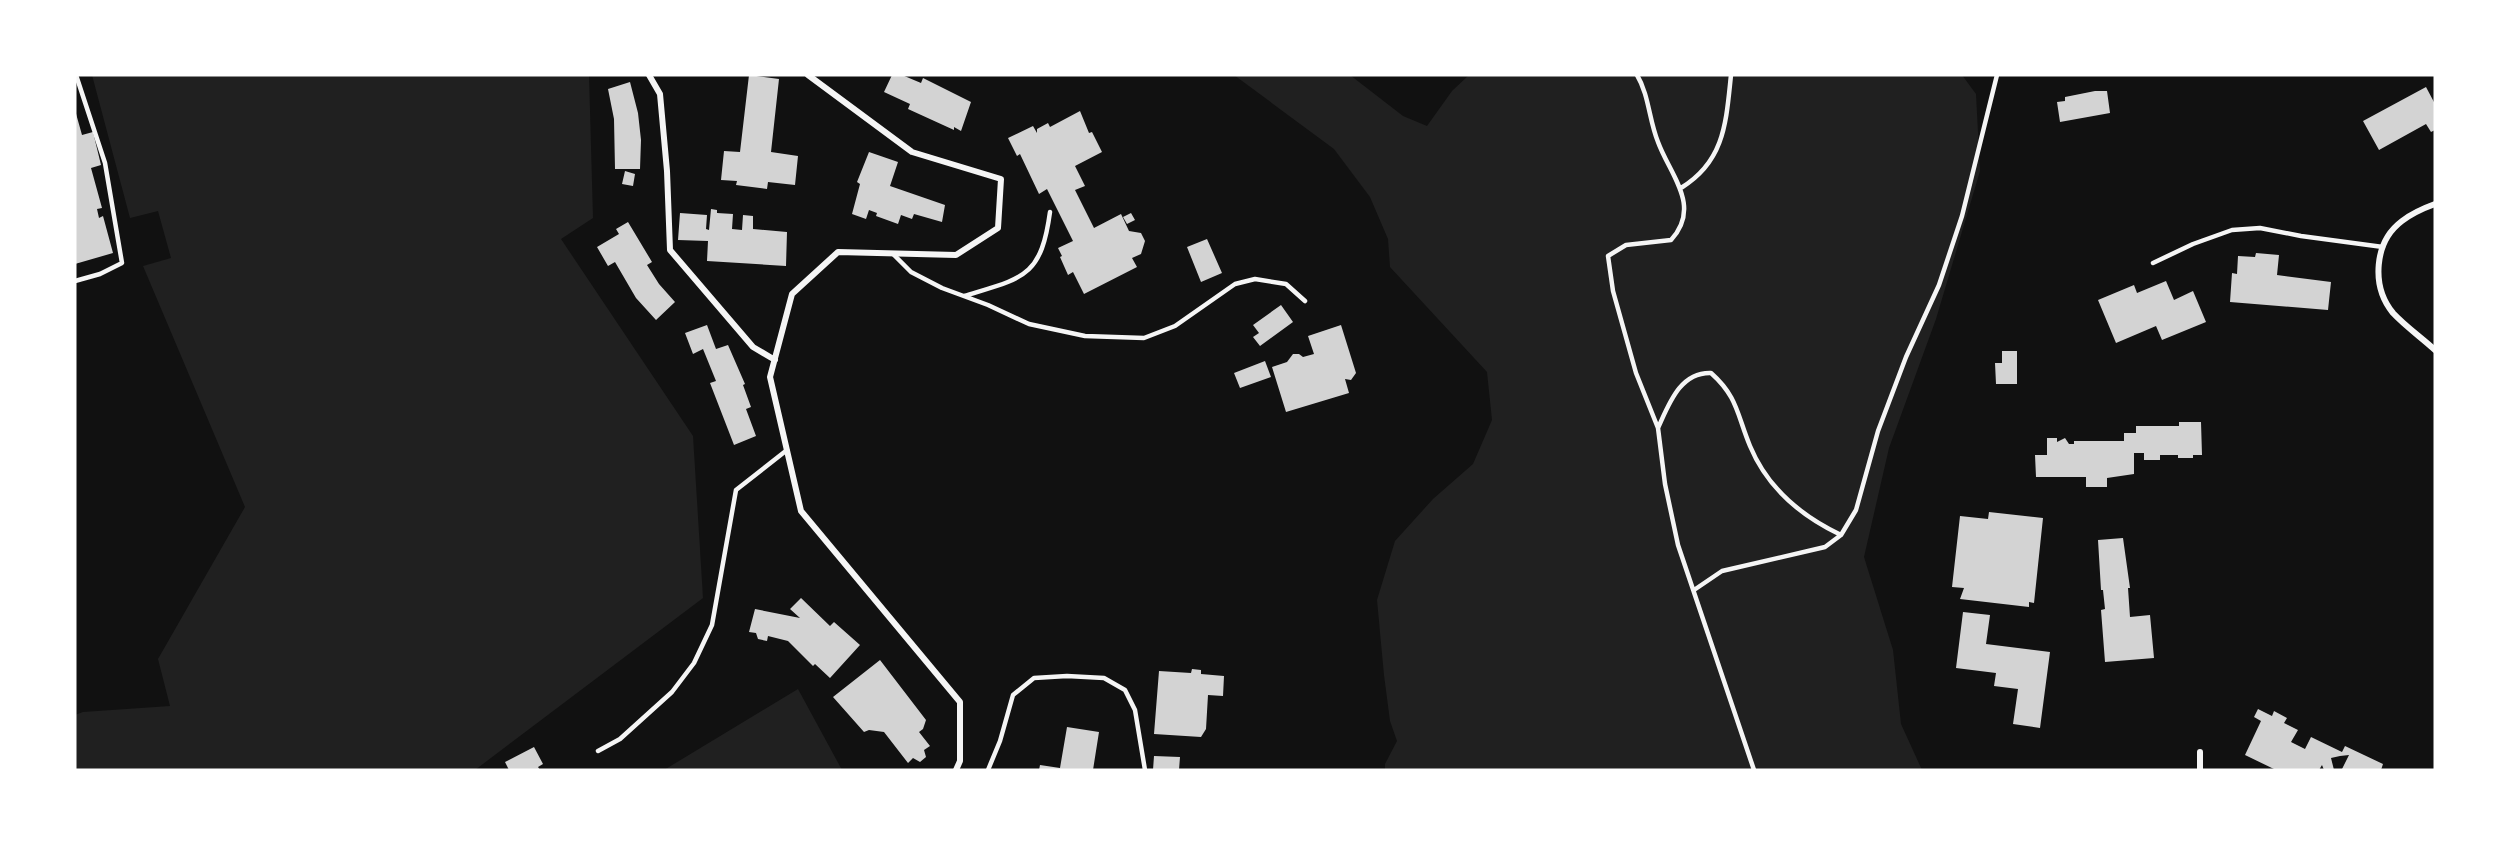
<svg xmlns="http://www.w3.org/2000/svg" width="2510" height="845" viewBox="0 0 2510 845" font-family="Barlow,sans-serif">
<rect width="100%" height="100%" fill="#111"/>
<path fill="#202020" d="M92 75H589L593 218 561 239 693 436 703 598 475 770H75V715L83 712 170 706 158 659 245 507 143 266 171 258 158 211 130 218Z
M1234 75H1350L1403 116 1427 126 1452 91 1469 75H1962L1976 94 1980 171 1936 319 1889 448 1864 557 1893 650 1901 724 1922 770H1385V764L1397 741 1390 721 1384 675 1377 600 1395 541 1433 499 1473 464 1492 420 1487 372 1390 267 1388 239 1370 197 1334 149Z
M798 689 842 770H664Z"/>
<path fill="#d3d3d3" d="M749 75 779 79 771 152 798 156 795 185 768 182 767 189 736 185 737 181 721 180 724 151 740 152Z
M892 75H902L921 83 923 78 971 102 961 131 954 127V130L908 109 910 104 884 92Z
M630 82 638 113 641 140 640 169H615L614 119 608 89Z
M2426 87 2435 104V130L2431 132 2426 124 2379 150 2363 121Z
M2095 91H2107L2110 113 2060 122 2057 102 2065 101V97Z
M75 110 82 135 93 132 101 165 91 168 102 208 97 209 99 218 103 216 113 253 75 264Z
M1080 111 1089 133 1092 132 1102 152 1075 166 1085 186 1075 190 1094 228 1121 214 1129 231 1141 233 1145 241 1141 254 1132 258 1137 267 1084 294 1073 272 1068 275 1060 257 1062 256 1058 248 1073 241 1047 189 1039 194 1020 154 1017 156 1008 138 1033 126 1037 133V129L1048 123 1050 127Z
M869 152 898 162 890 186 945 205 942 222 914 214 912 219 901 215 898 224 876 216 877 213 869 210 866 219 852 214 860 184 857 182Z
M625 171 635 174 633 186 622 184Z
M711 209 717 210V213L733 214 732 229 742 230 743 215 753 216V229L787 232 786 266 707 261 708 241 678 240 680 213 707 215 706 229 709 230Z
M1131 213 1135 220 1127 224 1123 217Z
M628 222 652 262 647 265 659 284 675 302 656 320 636 298 615 262 608 266 597 247 619 234 616 229Z
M1207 239 1222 273 1201 282 1187 247Z
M2256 253 2279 255 2277 275 2331 282 2328 310 2230 302 2232 273 2237 274 2238 256 2255 257Z
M2166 281 2174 300 2193 291 2206 322 2162 340 2156 326 2116 343 2098 300 2134 285 2137 293Z
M1281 305 1293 322 1260 346 1253 337 1259 333 1253 325Z
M707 325 716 349 728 345 745 384 743 385 751 407 746 409 756 436 734 445 710 383 716 381 703 349 693 354 685 333Z
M1341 325 1356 373 1351 380 1345 379 1349 393 1286 412 1272 367 1287 362 1293 354H1299L1303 357 1314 354 1308 336Z
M2002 351H2017V384H1996L1995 363H2002Z
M1265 361 1271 377 1240 388 1234 373Z
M2179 422H2201L2202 455H2193V458H2178V455H2160V460H2144V453H2134V474L2107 478V487H2086V477H2036L2035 455H2047V438H2057V442L2065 438 2069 444H2074V441H2124V433H2136V426H2179Z
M1989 512 2043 518 2034 603 2029 602V607L1960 599 1964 588 1952 587 1960 516 1988 519Z
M2123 538 2130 588H2128L2130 617 2150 615 2154 658 2105 662 2101 610 2105 609 2103 590H2101L2098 540Z
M801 598 830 626 834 622 860 645 830 678 815 664 813 666 788 641 768 636 767 641 758 639 756 633 749 632 755 609 800 618 790 609Z
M1963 612 1990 615 1986 644 2050 652 2040 728 2013 724 2018 689 1994 686 1996 673 1956 668Z
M880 660 926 720 923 729 919 732 930 746 924 750 926 757 920 762 913 758 908 763 884 732 869 730 864 732 833 697Z
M1192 669 1201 670V674L1224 676 1223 696 1208 695 1206 729 1201 737 1154 734 1159 671 1191 673Z
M2258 709 2272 716 2274 711 2287 718 2284 723 2298 730 2291 742 2305 749 2311 737 2342 752 2345 746 2383 764 2381 770H2345L2342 769 2349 755 2340 756 2331 758 2334 770H2324L2322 765 2319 770H2276L2245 755 2261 721 2254 717Z
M1067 727 1099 732 1093 770H1039L1040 765 1060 768Z
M534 747 543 764 538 767 540 770H509L505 762Z
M1154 756 1180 757 1179 770H1153Z"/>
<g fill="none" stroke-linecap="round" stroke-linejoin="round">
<path stroke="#f5f5f5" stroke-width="4.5" d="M1637 75C1649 95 1649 120 1658 142 1670 175 1702 206 1671 240L1626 245 1608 256 1613 291 1636 373 1658 428 1665 484 1678 545 1754 770
M1681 188C1725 161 1726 122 1731 75
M893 254 911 272 942 288 988 305 1029 324 1085 336 1144 338 1175 326 1235 284 1255 279 1286 284 1305 301
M2153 263 2193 244 2232 230 2260 228 2301 236 2383 247
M75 281 100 274 122 263 105 163 76 75
M964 296C1023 278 1041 278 1050 212
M1658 428C1669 404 1680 372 1711 373 1738 397 1737 415 1750 446 1767 487 1801 516 1841 535
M1694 590 1722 571 1825 547 1841 535 1856 510 1878 431 1906 357 1939 285 1962 216 1997 75
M598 751 620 739 672 692 694 663 712 625 736 490 787 450
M988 770 1000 741 1013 695 1034 678 1067 676 1104 678 1125 690 1135 710 1145 770"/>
<path stroke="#f5f5f5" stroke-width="6" d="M649 75 660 94 667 171 670 250 753 347 775 360
M808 75 912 152 1001 179 998 228 956 255 838 252 792 294 770 377 801 511 960 702V761L956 770
M2435 204C2424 208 2411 214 2402 221 2374 242 2371 286 2393 313 2405 326 2422 338 2435 350
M2200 770V752"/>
</g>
<rect width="2510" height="845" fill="none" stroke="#ffffff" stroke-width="153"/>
</svg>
